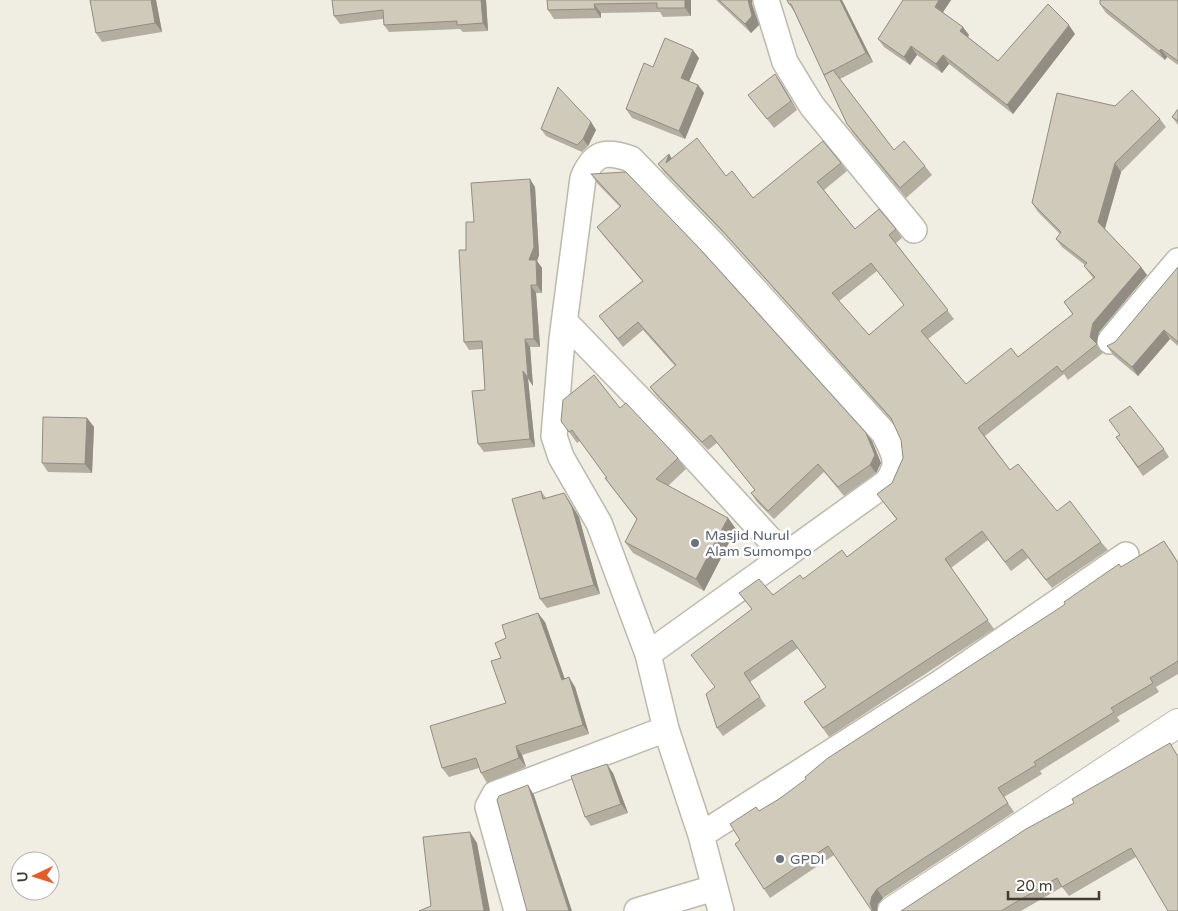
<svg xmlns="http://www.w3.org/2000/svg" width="1178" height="911" viewBox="0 0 1178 911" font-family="'Varela Round',sans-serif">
<rect width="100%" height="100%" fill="#f0ede3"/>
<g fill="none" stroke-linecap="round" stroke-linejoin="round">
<defs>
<path id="minor" d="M766 0 785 62 812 106 914 230
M565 322 674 435 785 556
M1110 341 1178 261
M648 654 886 483C902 463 894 454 884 433L715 246 631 159C605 150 594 152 583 178L562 339 554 436 561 457 599 523 648 654 666 729 701 835 721 911
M701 835 940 683 1126 555
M517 911 488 807 495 794 666 729
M637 911 714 888"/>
<path id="tertiary" d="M892 911 1178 723"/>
</defs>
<use href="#minor" stroke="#bdb9aa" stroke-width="28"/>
<use href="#tertiary" stroke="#bdb9aa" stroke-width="30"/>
<use href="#minor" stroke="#fff" stroke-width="25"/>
<use href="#tertiary" stroke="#fff" stroke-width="28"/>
</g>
<path fill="#b3aea0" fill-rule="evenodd" d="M90 0H156L162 32 102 42 96 33Z
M332 0H486L488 31 463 32 460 29 389 32 384 25 383 19 340 24 334 16Z
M547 0H691V16L663 17 660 12 601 13V18L554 19 548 10Z
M716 0H752V4L759 25 751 33Z
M787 0H842L873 62 840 79 894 150 925 166 932 175 906 198 853 133 847 124 795 13 789 4Z
M903 0H951L943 12 969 35 968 37 998 61 1075 34 1013 114 949 64 942 73 917 55 910 65 884 47 878 39Z
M1178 0V65L1167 57 1165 60 1106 13 1100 4Z
M699 58 689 81 698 85 704 93 685 139 632 118 626 109 653 67Z
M781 83 797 110 774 128 748 95Z
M1178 109V125L1172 117Z
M1160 119 1166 127 1121 172 1105 229 1141 267 1147 275 1099 332 1097 344 1103 353 1068 380 1064 374 985 436 1010 470 1057 511 1101 542 1108 550 1052 588 1028 558 1011 571 988 540 951 568 994 629 829 737 804 702 826 687 798 648 750 682 766 706 723 736 717 728 715 688 752 609 739 593 773 595 803 579 847 557 897 520 877 494 892 483 903 458 901 440 893 422 726 236 664 172 658 164 672 158 726 176 753 198 841 163 847 171 824 190 855 229H896L902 238 896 243 954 319 928 339 966 384 1018 357 1073 315 1064 302 1093 278 1084 266 1085 265 1062 247 1056 239 1060 234 1038 212 1032 203ZM877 271 904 305 869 335 839 301Z
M591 122 596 130 588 146 582 152 546 136 541 129Z
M591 174 872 441 881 463 876 473 844 496 824 472 774 519 757 502 751 493 755 490 717 443 708 450 656 395 650 387 675 366 643 330 623 347 599 316 642 281 603 235 597 227 620 207 597 183Z
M535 187 539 255 537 261 542 268V293H536L540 347H530L533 386 528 379 535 447 484 452 478 444 485 390 482 349 469 350 464 342 466 250Z
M1178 267V346L1170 339 1138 376 1113 355 1107 346 1115 342Z
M620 408 678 458 686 469 668 486 728 518 736 529 704 591 633 553 625 542 637 520 613 489 605 478H607L580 441 577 443 561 421Z
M87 418 94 427 92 473 48 472 42 463Z
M1120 435 1164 449 1169 457 1143 476 1116 437Z
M541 491 546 498 564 493 570 502 579 517 600 594 547 608 540 599Z
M1170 549 1178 562V674L1156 687 1159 692 1117 717 1120 721 1040 771 1042 774 1004 797 1014 812 883 898 878 904 834 855 770 898 764 889 740 840 759 811 779 799 1121 567Z
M545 622 565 679 575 687 589 734 522 755 526 767 487 783 481 773 479 768 449 777 442 768 506 703 501 658 506 638Z
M1170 743 1136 857 1069 896 1062 887 1021 911H901Z
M613 773 628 813 591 826 585 817Z"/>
<path fill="#928d82" d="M151 0H156L162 32 155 23Z
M481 0H486L488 31 483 23Z
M685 0H691V16L685 8Z
M748 0H752V4L759 25 751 33 745 24Z
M840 0H842L873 62 866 53Z
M939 0H951L941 15 935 7Z
M594 4 601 13V18L595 9Z
M1069 25 1075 34 1013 114 1007 105Z
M963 27 969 35 966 40 960 31Z
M911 46 917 55 910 65 904 57Z
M1161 49 1167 57 1165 60 1159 51Z
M693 50 699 58 687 86 681 78Z
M943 55 949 64 942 73 936 64Z
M775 74 781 83 797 110 791 101Z
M698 85 704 93 685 139 679 131Z
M591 122 596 130 588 146 583 139Z
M669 154 675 163H666Z
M1115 163 1121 172 1104 231 1098 222Z
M530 179 535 187 539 255 537 261 542 268V293L537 285 529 260Z
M1141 267 1147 275 1099 332 1096 345 1090 337 1093 323Z
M531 285 536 293 540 347 534 339Z
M1164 330 1170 339 1138 376 1132 367Z
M525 339 530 347 533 386 528 378Z
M523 371 528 379 535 447 530 439Z
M87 418 94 427 92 473 85 464Z
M866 433 872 441 881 463 876 473 870 465Z
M564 493 579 517 600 594 594 585Z
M728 518 736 529 704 591 696 579Z
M538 613 545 622 568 689 562 680Z
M569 677 575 687 589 734 583 725Z
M516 746 522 755 526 767 519 758Z
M607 764 613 773 628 813 621 804Z
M528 785 534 795 572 911H569Z
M470 832 477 843 490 911H484Z
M877 889 883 898 878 904 877 911H873L870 904 872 896Z"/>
<path fill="#d0caba" stroke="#928d82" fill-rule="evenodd" d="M90 0H151L155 23 96 33Z
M332 0H481L483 23 457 25V21L384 25 383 10 334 16Z
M547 0H685V8H657V3L594 4 595 9 548 10Z
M719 0H748L752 16 745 24Z
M787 0H840L866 53 824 75 791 4H789Z
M903 0H939L935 7 963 27 960 31 998 61 1048 4 1069 25 1007 105 943 55 936 64 911 46 904 57 878 39Z
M1100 0H1178V61L1161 49 1159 51 1100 4Z
M665 38 693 50 681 78 698 85 679 131 626 109 644 63 653 67Z
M833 70 894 150 904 141 925 166 900 188 847 124 824 75Z
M775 74 791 101 767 119 748 95Z
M558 87 591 122 583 139 577 145 541 129Z
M1132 90 1160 119 1115 163 1098 222 1141 267 1093 323 1090 337 1097 344 1062 372 1057 366 978 428 1010 470 1018 464 1057 511 1070 501 1101 542 1046 580 1022 549 1005 562 982 531 945 559 988 620 823 728 804 702 826 687 792 640 744 673 760 697 717 728 706 694 715 687 691 655 752 609 739 593 759 579 773 595 800 575 803 579 842 550 847 557 897 519 877 494 892 483 903 458 901 440 891 418 720 228 658 164 669 154 666 163 697 138 726 176 732 171 753 198 823 141 841 163 817 182 855 229 879 209 896 229 889 235 948 310 921 331 966 384 1011 348 1018 357 1073 314 1064 302 1095 277 1084 266 1087 263 1056 239 1061 232 1032 203 1057 93 1115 106ZM871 263 904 305 869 335 832 293Z
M1178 109V121L1172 117Z
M626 172 699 248 866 433 875 455 870 465 838 487 818 464 768 511 751 493 755 490 711 435 702 442 650 387 676 365 638 322 618 339 599 316 643 281 597 227 621 206 591 174Z
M530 179 534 247 529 260H536L537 285H531L534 339H525L528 378 523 371 530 439 478 444 472 391 485 390 482 341 464 342 459 250H466V222H474L471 183Z
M1178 267V342L1164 330 1132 367 1107 346 1115 342Z
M594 375 620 408 626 403 678 458 656 479 728 518 696 579 625 542 637 519 605 478H607L572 430 569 432 561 421 563 400Z
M1130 406 1164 449 1138 467 1116 437 1120 435 1109 420Z
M43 417 87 418 85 464 42 463Z
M541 491 543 499 564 493 572 507 594 585 540 599 512 499Z
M1164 541 1178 563V661L1150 678 1153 683 1111 708 1114 712 1034 762 1036 765 998 788 1008 803 877 889 872 896 870 904 873 911H872L828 846 764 889 735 844 740 840 730 824 756 807 759 811 779 799 806 779 805 777 828 758 1061 607 1065 604 1064 602 1119 564 1121 567Z
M538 613 562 680 569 677 583 725 516 746 519 758 481 773 476 758 442 768 430 726 506 703 491 661 501 658 495 643 506 638 502 625Z
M1170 743 1177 755H1178V911H1168L1131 848 1062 887 1057 878 1001 911H901L1026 829 1074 803 1072 799Z
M607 764 621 804 585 817 571 776Z
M528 785 569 911H527L497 800 499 796Z
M470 832 484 911H419L431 906 423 837Z"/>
<g fill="#6b7280" stroke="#fff" stroke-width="2">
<circle cx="695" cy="543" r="5"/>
<circle cx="780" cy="859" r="5"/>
</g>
<g text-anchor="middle" stroke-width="5" stroke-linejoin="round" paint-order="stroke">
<g font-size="14" fill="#5b616d" stroke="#fff" text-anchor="start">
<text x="705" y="540">Masjid Nurul<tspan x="705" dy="16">Alam Sumompo</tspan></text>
<text x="790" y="864">GPDI</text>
</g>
</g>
<g transform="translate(35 876) rotate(266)"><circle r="24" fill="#ffffff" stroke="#b3b1ae"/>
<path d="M0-4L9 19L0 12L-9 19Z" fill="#e45c26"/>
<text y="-8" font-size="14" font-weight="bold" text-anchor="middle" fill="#413d34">U</text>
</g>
<path d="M1008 891v8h91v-8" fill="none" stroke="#413d34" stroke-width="2.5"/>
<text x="1016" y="891" font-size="15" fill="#413d34" stroke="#ffffff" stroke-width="4" paint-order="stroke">20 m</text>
</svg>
